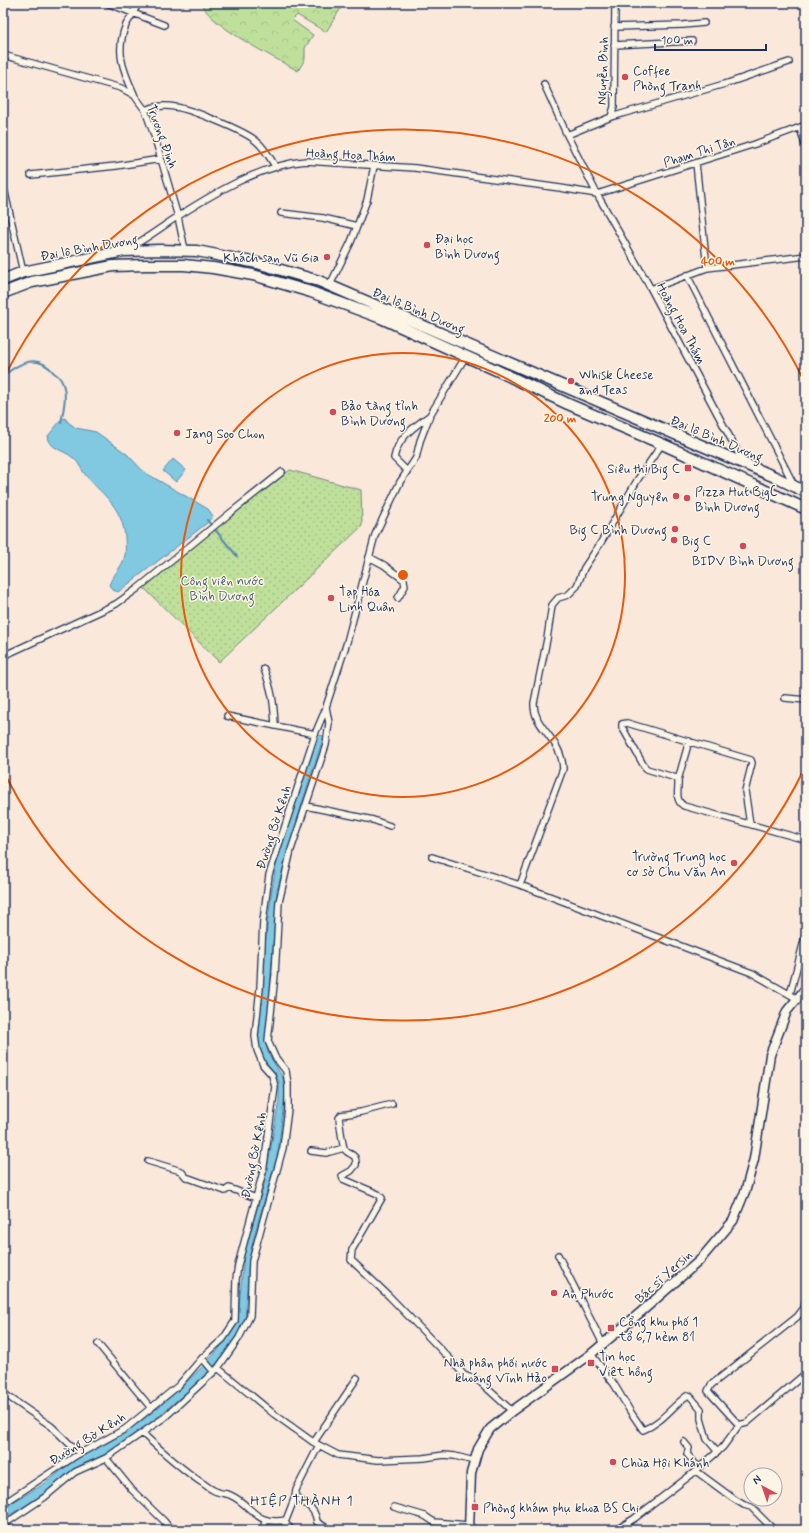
<svg xmlns="http://www.w3.org/2000/svg" width="809" height="1533" viewBox="0 0 809 1533" font-family="Mynerve,sans-serif">
<defs>
<pattern id="green-dots" width="8" height="8" patternUnits="userSpaceOnUse"><rect width="8" height="8" fill="#bfe09a"/><path d="M2 2h.1M6 6h.1" fill="none" stroke="#a4c087" stroke-width="1.8" stroke-linecap="round"/></pattern>
<pattern id="forest-crowns" width="20" height="18" patternUnits="userSpaceOnUse"><rect width="20" height="18" fill="#bfe09a"/><path d="M2 6a3 3 0 1 1 6 0M12 15a3 3 0 1 1 6 0" fill="none" stroke="#a4c087"/></pattern>
</defs>
<rect width="100%" height="100%" fill="#fae8db"/>
<filter id="ink" filterUnits="userSpaceOnUse"><feTurbulence type="fractalNoise" baseFrequency=".025" numOctaves="2"/><feDisplacementMap in="SourceGraphic" scale="8" xChannelSelector="R" yChannelSelector="G"/><feConvolveMatrix kernelMatrix="1 2 1 2 8 2 1 2 1" color-interpolation-filters="sRGB"/></filter>
<g filter="url(#ink)">
<path fill="url(#green-dots)" stroke="#6d887c" d="M290 470 361 490 362 526 219 662 140 584Z"/>
<path fill="url(#forest-crowns)" stroke="#6d887c" d="M201 3H344L326 32 297 15 292 20 313 35 305 48V59L298 71C274 57 211 27 201 3Z"/>
<path fill="#80c9e1" stroke="#588bad" d="M65 418 68 422 76 428 96 432 127 454 144 472 208 509 213 516 207 523 118 592 113 590 109 585C113 574 123 567 125 555 126 550 125 543 125 537 122 507 105 497 87 477 82 471 79 462 72 457 64 450 49 449 48 436L61 420Z
M173 459 186 470 176 482 163 471Z
M318 735 324 736 303 800 277 890 266 1042 268 1053 283 1078 285 1093 278 1153 254 1236 249 1260 245 1320 234 1342 206 1376 143 1429 98 1459C76 1463 61 1481 43 1494 30 1503 16 1511 3 1519V1508L44 1484 79 1457 112 1440 143 1420 174 1394 204 1365 218 1350 234 1328 238 1317 244 1255 265 1181 279 1101V1082L275 1074 266 1065 258 1042 266 935 272 889 276 866 284 837 307 764Z"/>
<g fill="none" stroke-linecap="round" stroke-linejoin="round">
<path stroke="#588bad" stroke-width="2" d="M3 376C20 362 38 353 54 373 57 375 61 379 62 382 68 394 63 411 61 423
M207 520 237 556"/>
<defs>
<path id="street" d="M107 3 164 25
M614 27 683 25 704 23
M614 45 692 41
M3 55 121 88 134 95 145 110 154 135 178 217 185 250
M544 84 567 135 597 194 651 289 743 462
M134 94C123 70 115 51 126 25 130 18 135 11 138 3
M145 110C155 106 164 105 175 107 191 109 242 130 255 140 264 147 269 156 275 166
M611 117 728 83 789 62
M800 128 806 148
M567 135 611 117 614 107 615 3
M696 163 707 268
M31 175 116 166 161 159
M3 184 23 272
M281 213 323 218 357 226
M127 249C145 240 160 228 177 217 214 193 261 165 306 161L415 168 560 188 597 194 755 144 806 125
M687 275 794 485
M330 285 351 242 367 200 374 166
M651 289 707 268 806 256
M407 471 394 458C398 437 413 428 429 416
M369 557 384 565 404 580 405 586 398 598
M3 656 116 604 137 589 229 514 282 472
M264 669C272 690 274 703 275 726
M785 698 806 700
M227 716 315 734
M678 780 689 741
M306 806 373 820 390 826
M750 824 745 791 752 763 751 760 627 723 622 724V727L644 766 647 769 676 778 678 780C679 790 674 800 684 806L806 840
M432 857 520 885 752 973 796 998
M520 885 563 769C562 738 533 729 534 703L547 639 552 605 558 598 568 595 577 586 584 568 600 544 638 479 662 444
M790 994 806 933
M392 1104 361 1112 341 1115 339 1118C340 1125 342 1142 344 1148 348 1157 357 1151 356 1165L351 1171 342 1176 343 1179 378 1194 382 1198 352 1250 351 1260 389 1296 451 1360 464 1375 479 1381 512 1411
M311 1151 326 1153 344 1148
M148 1161 181 1171 186 1177 225 1191 229 1188 256 1198
M558 1255 603 1344
M98 1344 151 1408
M591 1354 614 1384 630 1411 643 1430C662 1423 672 1406 688 1395L690 1396 701 1409V1419L707 1439 718 1452
M202 1358 214 1372
M218 1368 274 1414 313 1442 338 1455 378 1460 424 1458 444 1455 455 1456 474 1461
M3 1393 51 1426 79 1453
M739 1425 708 1391 711 1385 797 1317 804 1308 806 1299
M739 1425 747 1423 806 1373
M142 1433C162 1451 182 1470 204 1484 208 1487 213 1491 218 1492 221 1494 226 1493 230 1495 253 1505 254 1526 286 1520L295 1497
M314 1442 357 1378
M684 1442 689 1448 687 1454 699 1468
M319 1445 296 1490 295 1497C306 1505 315 1507 317 1522L330 1530
M106 1458 132 1490 164 1521 171 1530
M696 1471 734 1499 744 1505 751 1507 774 1530
M3 1504 77 1455 125 1429 178 1386 202 1358 223 1339 235 1321 236 1279 238 1265 263 1172 275 1087 272 1075 263 1065 257 1050 255 1036 260 988 263 921 269 875 315 734 326 708
M394 1507 425 1516 434 1522 468 1525
M283 1521 292 1530
M3 1525 45 1497 75 1472 106 1458 165 1417 218 1368 239 1338 250 1316 252 1261 283 1148 288 1109V1084L286 1071 275 1057 268 1041 275 975 279 902 291 850 326 745 329 723 326 707 347 642 375 535 400 482 416 458 420 441 430 415 466 356
M262 1530 266 1520
M616 1530 635 1518 692 1474 723 1447 739 1425"/>
<path id="secondary" d="M469 1530 471 1473 478 1449 490 1429 512 1411 591 1354 641 1312 699 1261 733 1221 746 1189 754 1159 770 1055 787 1011 806 988"/>
<path id="highway" d="M3 280 23 272 124 251 160 250 197 251 257 263 319 281 775 477 806 492
M3 293 32 282 113 266 146 265H184L213 268 253 275 311 292 381 318 494 369 568 404 662 444 806 509"/>
</defs>
<use href="#street" stroke="#1b2f5e" stroke-width="8"/>
<use href="#secondary" stroke="#1b2f5e" stroke-width="11"/>
<use href="#highway" stroke="#1b2f5e" stroke-width="13"/>
<use href="#street" stroke="#fcf5e5" stroke-width="5.5"/>
<use href="#secondary" stroke="#fcf5e5" stroke-width="8"/>
<use href="#highway" stroke="#fcf5e5" stroke-width="10"/>
</g>
</g>
<g fill="none" stroke="#e8590c" stroke-width="2">
<circle cx="403" cy="575" r="222"/>
<path d="M805 767A445 445 0 0 1 3 770M3 380A445 445 0 0 1 805 383"/>
</g>
<g fill="#d1495b" stroke="#fcf5e5" stroke-width="1.5">
<circle cx="625" cy="77" r="4"/>
<circle cx="427" cy="245" r="4"/>
<circle cx="327" cy="257" r="4"/>
<circle cx="571" cy="381" r="4"/>
<circle cx="333" cy="412" r="4"/>
<circle cx="177" cy="433" r="4"/>
<rect x="684" y="464" width="8" height="8" rx="2"/>
<circle cx="676" cy="496" r="4"/>
<circle cx="687" cy="498" r="4"/>
<circle cx="675" cy="529" r="4"/>
<circle cx="674" cy="540" r="4"/>
<circle cx="743" cy="546" r="4"/>
<circle cx="331" cy="598" r="4"/>
<circle cx="734" cy="863" r="4"/>
<circle cx="554" cy="1293" r="4"/>
<rect x="607" y="1324" width="8" height="8" rx="2"/>
<rect x="587" y="1359" width="8" height="8" rx="2"/>
<rect x="551" y="1365" width="8" height="8" rx="2"/>
<circle cx="613" cy="1462" r="4"/>
<rect x="471" y="1503" width="8" height="8" rx="2"/>
</g>
<g text-anchor="middle" stroke-width="3" stroke-linejoin="round" paint-order="stroke">
<g font-size="13" fill="#1b2f5e" stroke="#fcf5e5" text-anchor="start">
<text x="633" y="75">Coffee<tspan x="633" dy="15">Phòng Tranh</tspan></text>
<text x="435" y="243">Đại học<tspan x="435" dy="15">Bình Dương</tspan></text>
<text x="319" y="262" text-anchor="end">Khách sạn Vũ Gia</text>
<text x="579" y="379">Whisk Cheese<tspan x="579" dy="15">and Teas</tspan></text>
<text x="341" y="410">Bảo tàng tỉnh<tspan x="341" dy="15">Bình Dương</tspan></text>
<text x="185" y="438">Jang Soo Chon</text>
<text x="680" y="473" text-anchor="end">Siêu thị Big C</text>
<text x="695" y="496">Pizza Hut BigC<tspan x="695" dy="15">Bình Dương</tspan></text>
<text x="668" y="501" text-anchor="end">Trung Nguyên</text>
<text x="667" y="534" text-anchor="end">Big C Bình Dương</text>
<text x="682" y="545">Big C</text>
<text x="743" y="565" text-anchor="middle">BIDV Bình Dương</text>
<text x="339" y="596">Tạp Hóa<tspan x="339" dy="15">Linh Quân</tspan></text>
<text x="726" y="861" text-anchor="end">Trường Trung học<tspan x="726" dy="15">cơ sở Chu Văn An</tspan></text>
<text x="562" y="1298">An Phước</text>
<text x="619" y="1326">Cổng khu phố 1<tspan x="619" dy="15">tổ 6,7 hẻm 81</tspan></text>
<text x="599" y="1361">Tin học<tspan x="599" dy="15">Việt hồng</tspan></text>
<text x="547" y="1367" text-anchor="end">Nhà phân phối nước<tspan x="547" dy="15">khoáng Vĩnh Hảo</tspan></text>
<text x="621" y="1467">Chùa Hội Khánh</text>
<text x="483" y="1512">Phòng khám phụ khoa BS Chi</text>
</g>
<g font-size="13" fill="#1b2f5e" stroke="#fcf5e5">
<text transform="translate(602 71) rotate(-88)" y="5">Nguyễn Bình</text>
<text transform="translate(163 136) rotate(70)" y="5">Trương Định</text>
<text transform="translate(699 151) rotate(-18)" y="5">Phạm Thị Tân</text>
<text transform="translate(351 154) rotate(3)" y="5">Hoàng Hoa Thám</text>
<text transform="translate(89 247) rotate(-10)" y="5">Đại lộ Bình Dương</text>
<text transform="translate(419 310) rotate(23)" y="5">Đại lộ Bình Dương</text>
<text transform="translate(682 323) rotate(62)" y="5">Hoàng Hoa Thám</text>
<text transform="translate(717 438) rotate(23)" y="5">Đại lộ Bình Dương</text>
<text transform="translate(273 827) rotate(-72)" y="5">Đường Bờ Kênh</text>
<text transform="translate(253 1155) rotate(-79)" y="5">Đường Bờ Kênh</text>
<text transform="translate(663 1276) rotate(-42)" y="5">Bác sĩ Yersin</text>
<text transform="translate(87 1438) rotate(-32)" y="5">Đường Bờ Kênh</text>
</g>
<g font-size="13" fill="#445b6d" stroke="#fcf5e5">
<text x="222" y="585">Công viên nước<tspan x="222" dy="15">Bình Dương</tspan></text>
</g>
<g font-size="14" letter-spacing="1" fill="#1b2f5e" stroke="#fcf5e5">
<text x="302" y="1505">HIỆP THÀNH 1</text>
</g>
</g>
<circle cx="403" cy="575" r="6" fill="#e8590c" stroke="#fcf5e5" stroke-width="2"/>
<g font-size="12" text-anchor="middle" font-weight="bold" fill="#e8590c" stroke="#fcf5e5" stroke-width="3" stroke-linejoin="round" paint-order="stroke">
<text x="718" y="265">400 m</text>
<text x="560" y="422">200 m</text>
</g>
<rect width="809" height="1533" fill="none" stroke="#fcf5e5" stroke-width="16"/>
<rect x="8" y="8" width="793" height="1517" fill="none" stroke="#1b2f5e" stroke-width="1.5" filter="url(#ink)"/>
<g transform="translate(763 1487) rotate(320)"><circle r="19" fill="#fcf5e5" stroke="#a2a6af"/>
<path d="M0-3L7 15L0 10L-7 15Z" fill="#d1495b"/>
<text y="-6" font-size="11" font-weight="bold" text-anchor="middle" fill="#1b2f5e">N</text>
</g>
<path d="M655 44v6h111v-6" fill="none" stroke="#1b2f5e" stroke-width="2"/>
<text x="661" y="44" font-size="12" fill="#1b2f5e" stroke="#fcf5e5" stroke-width="3" paint-order="stroke">100 m</text>
</svg>
